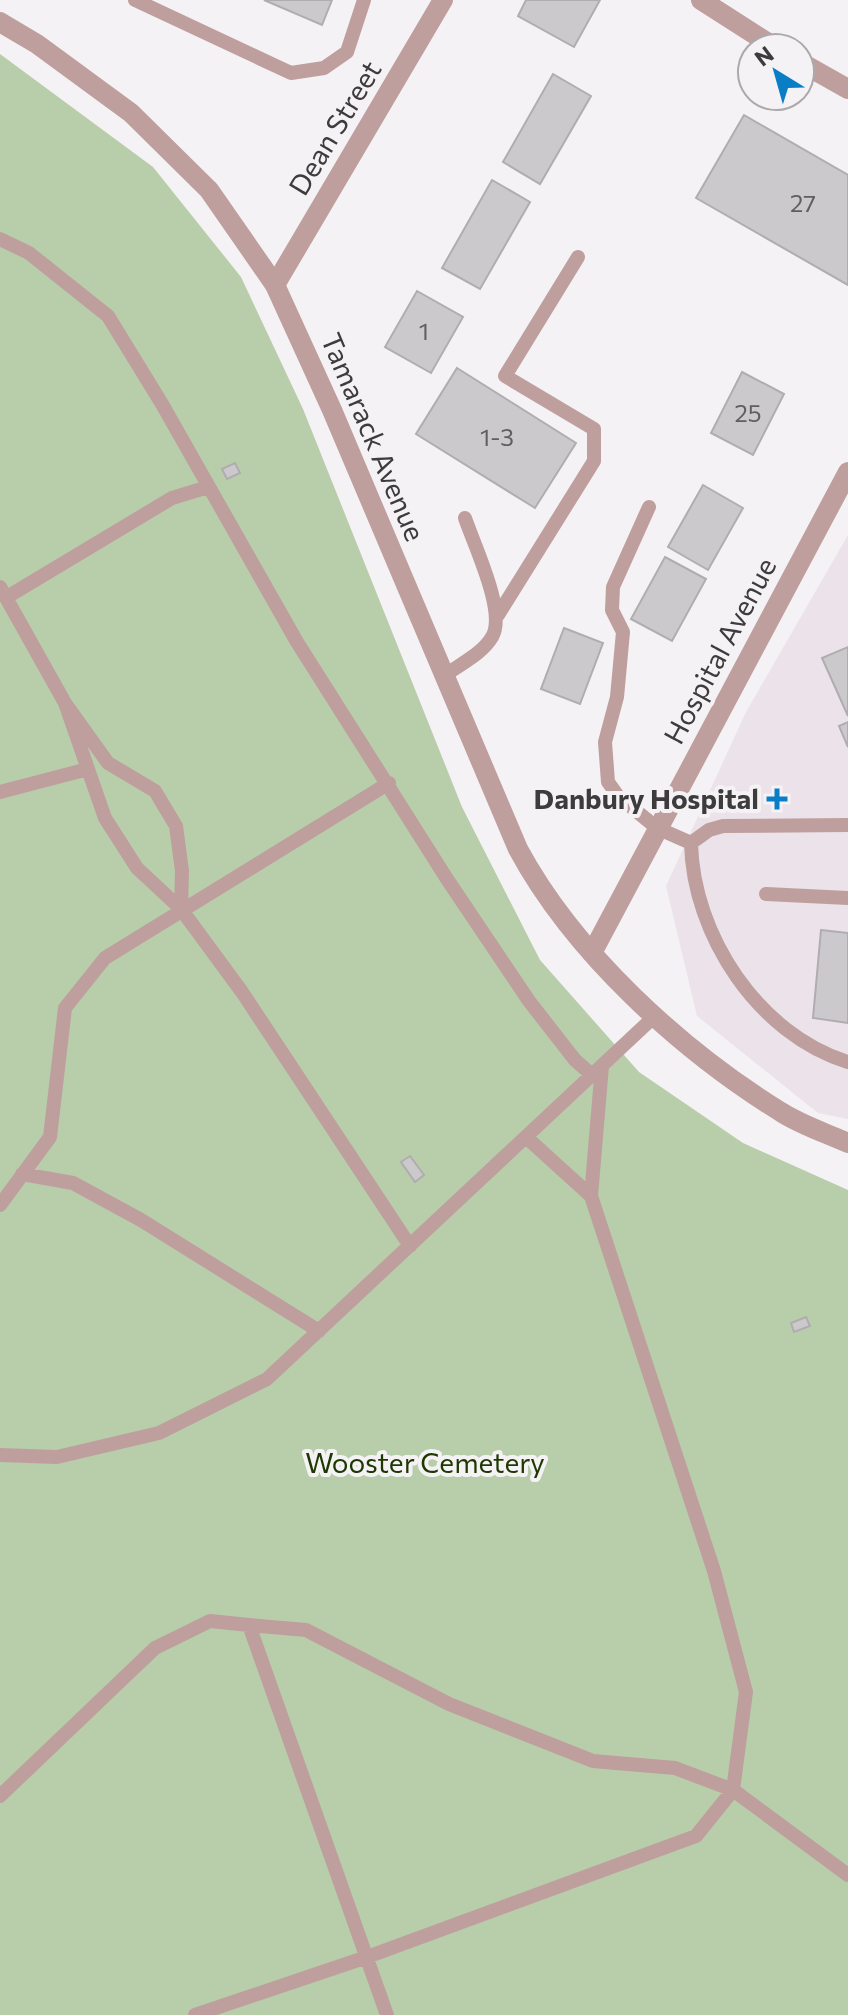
<svg xmlns="http://www.w3.org/2000/svg" width="848" height="2015" viewBox="0 0 848 2015" font-family="Commissioner,sans-serif">
<rect width="100%" height="100%" fill="#f5f2f5"/>
<path fill="#ebe2ea" d="M848 535V1119L818 1113 697 1016 666 886 746 712Z"/>
<path fill="#b8cda9" d="M0 54 153 167 241 277 303 409 462 807 540 960 639 1072 743 1143 848 1190V2015H0Z"/>
<path fill="#ccc9cc" stroke="#b0adb0" stroke-width="2" d="M264 0H332L322 25Z
M526 0H600L574 47 518 16Z
M553 74 591 96 540 184 503 162Z
M744 115 848 175V285L696 198Z
M492 180 530 202 480 289 442 268Z
M417 291 463 317 431 373 385 347Z
M457 368 576 443 535 508 416 434Z
M742 372 784 394 753 455 711 433Z
M235 463 240 473 227 479 222 469Z
M703 485 743 508 708 570 668 547Z
M665 557 706 579 672 641 631 619Z
M564 628 603 643 580 704 541 689Z
M848 647V716L822 658Z
M848 722V747L839 726Z
M821 930 848 933V1023L813 1018Z
M410 1156 424 1175 415 1182 401 1162Z
M806 1317 810 1326 794 1332 791 1323Z"/>
<g fill="none" stroke-linecap="round" stroke-linejoin="round">
<path stroke="#be9f9e" stroke-width="14" d="M135 0 291 73 324 68 347 52 364 0
M0 239 29 253 108 316 162 404 297 642 447 879 529 1001 575 1060 592 1075
M649 507 613 587 612 610 623 632 617 697 605 742 608 782 618 796 657 828 691 843
M0 587 65 703 105 818 137 868 181 909
M7 597 172 498 208 487
M498 615 594 461V429L505 376 578 257
M444 676C460 664 482 654 492 637 507 613 474 545 465 518
M65 703 108 763 155 791 176 826 182 871 181 909 242 992 410 1246
M0 792 88 769
M691 843C693 935 758 1034 848 1062
M691 843 709 830 723 826 848 825
M766 894 848 898
M22 1174 73 1183 141 1220 319 1331
M591 1196 602 1066
M0 1205 50 1137 65 1008 105 958 389 783
M0 1455 57 1457 159 1433 267 1379 656 1015
M249 1625 387 2015
M0 1796 155 1648 210 1621 249 1625 306 1630 449 1704 593 1761 675 1768 733 1790 848 1875
M195 2015 367 1957 696 1836 733 1790 746 1692 714 1571 591 1196 526 1137"/>
<path stroke="#be9f9e" stroke-width="20" d="M701 0 776 48
M800 62 848 89
M275 285 443 0
M592 953 848 472"/>
<path stroke="#be9f9e" stroke-width="20" d="M0 22 37 44 131 113 209 190 275 285 332 410 518 849C574 953 682 1051 781 1112 801 1125 826 1133 848 1143"/>
</g>
<path fill="#097ec7" stroke="#f5f2f5" stroke-width="3" d="M773 787h8v8h8v8h-8v8h-8v-8h-8v-8h8z"/>
<g text-anchor="middle" stroke-width="8" stroke-linejoin="round" paint-order="stroke">
<g font-size="24" fill="#615e60">
<text x="803" y="212">27</text>
<text x="424" y="340">1</text>
<text x="748" y="422">25</text>
<text x="497" y="446">1-3</text>
</g>
<g font-size="28" fill="#3d3b3c" stroke="#f5f2f5">
<text transform="translate(335 128) rotate(-59)" y="10">Dean Street</text>
<text transform="translate(373 437) rotate(67)" y="10">Tamarack Avenue</text>
<text transform="translate(720 651) rotate(-62)" y="10">Hospital Avenue</text>
</g>
<g font-size="28" font-weight="bold" fill="#3d3b3c" stroke="#f5f2f5" text-anchor="end">
<text x="759" y="809">Danbury Hospital</text>
</g>
<g font-size="28" fill="#1e3900" stroke="#f5f2f5">
<text x="425" y="1473">Wooster Cemetery</text>
</g>
</g>
<g transform="translate(776 72) rotate(323)"><circle r="38" fill="#f5f2f5" stroke="#aba9ab" stroke-width="2"/>
<path d="M0-6L14 30L0 20L-14 30Z" fill="#097ec7"/>
<text y="-12" font-size="22" font-weight="bold" text-anchor="middle" fill="#3d3b3c">N</text>
</g>
</svg>
